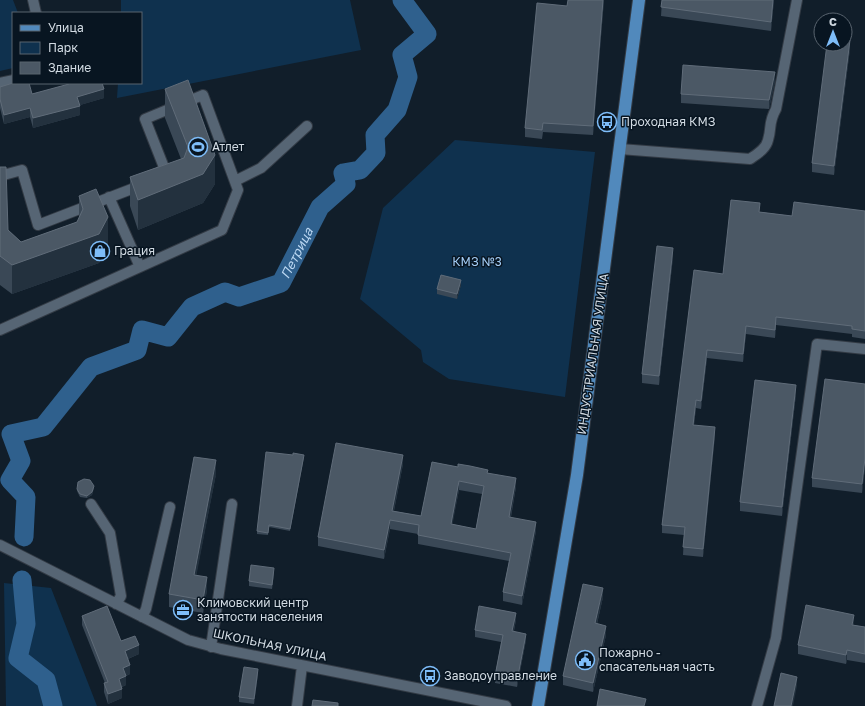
<svg xmlns="http://www.w3.org/2000/svg" width="865" height="706" viewBox="0 0 865 706" font-family="'Golos Text',sans-serif">
<rect width="100%" height="100%" fill="#111e2a"/>
<path fill="#0f314e" d="M0 0H13L18 13H13V68L0 71Z
M121 0H350L361 50 117 98 118 83H141V13H121Z
M455 140 595 152 565 397 449 379 423 362 421 350 360 299 383 208Z
M4 583 51 588 97 706H6Z"/>
<g fill="none" stroke-linecap="round" stroke-linejoin="round">
<g stroke="#2f608d" stroke-width="19">
<path id="s1" d="M24 537 26 497 10 480 21 461 11 434 43 427 91 367 137 350 142 330 168 337 192 307 225 292 239 297 281 283 320 207 346 184 343 173 360 170 376 153 375 135 397 110 408 77 402 55 427 34 402 0"/>
<path d="M22 580 26 624 18 658 46 680 53 706"/>
</g>
<defs>
<path id="minor" d="M33 0 36 13
M0 83 13 80
M620 149 750 159C757 154 766 149 768 140 772 127 768 123 776 109L797 0
M0 176 22 170 38 225 142 185
M235 181 261 168 307 126
M109 197 140 267
M0 330 222 230 238 190 203 95 145 119 167 175 164 176
M91 504 110 533 121 596 116 604
M0 545 188 640 221 649 506 706
M142 617 146 609 170 507
M211 647 232 504
M297 706 302 666
M757 706 776 638 817 344 865 349"/>
<path id="major" d="M538 706 577 475 639 0"/>
</defs>
<use href="#minor" stroke="#333b45" stroke-width="12"/>
<use href="#major" stroke="#333b45" stroke-width="14"/>
<use href="#minor" stroke="#566574" stroke-width="10"/>
<use href="#major" stroke="#5189bc" stroke-width="12"/>
</g>
<path fill="#3a4856" fill-rule="evenodd" d="M604 0 593 135 543 132 542 139 525 137V128L567 6Z
M662 0H774L771 31 661 16Z
M850 49 834 175 812 172V163Z
M775 81 769 109 681 103V94Z
M66 83H102L104 98 80 105V115L33 128 30 117 4 124 0 108V87L32 94 67 85Z
M165 89 215 184 203 203 138 230 130 206V177L181 159 165 118Z
M0 167 8 230 21 242 77 222 79 218V196L108 246 99 263 12 294 0 285Z
M865 211V339L852 337V334L776 325 775 338 746 334 743 362 707 358 701 409 696 408 694 425 715 435 703 557 683 555 684 535 662 533V525L723 274 760 212 792 216Z
M673 257 659 385 642 383V374Z
M461 285 457 299 437 294V289Z
M865 384V467L862 493 812 487V478Z
M796 394 782 516 740 511V502Z
M304 457 290 531 269 527 268 535 257 534V531Z
M432 462 488 473 516 487 511 517 536 531 522 605 503 601V592L509 561 418 544V534L390 529 384 559 318 546V537L403 464 394 511 421 516ZM459 490 482 494 476 529 452 524Z
M216 474 196 575 207 590 203 613 169 607V594Z
M94 488 92 495 87 498 80 497 77 491V489Z
M274 573 272 589 249 586V581Z
M603 597 597 624 606 635 593 692 563 685V676Z
M82 616 121 641 139 654 128 659 130 674 126 676V685L122 687V698L108 704 104 692V683H105L82 625Z
M516 620 514 631 526 640 517 687 495 683V676L501 642 475 637V630Z
M854 624V625L865 627V663L847 660 846 664 798 654V645Z
M258 674 254 704 239 702V697Z"/>
<path fill="#23313e" d="M603 0H604L593 135V126Z
M773 0H774L771 31V22Z
M850 40V49L834 175V166Z
M775 72V81L769 109V100Z
M104 89V98L77 106V97Z
M80 106V115L33 128V118Z
M30 108V117L4 124V115Z
M215 155V184L203 203 138 230V200Z
M108 217V246L99 263 12 294V265Z
M673 248V257L659 385V376Z
M461 280V285L457 299V294Z
M776 317V325L775 338V330Z
M746 326V334L743 362V354Z
M707 350V358L701 409V401Z
M796 385V394L782 516V507Z
M696 400V408L693 433V425Z
M715 427V435L703 557V549Z
M304 455V457L290 531V529Z
M403 455V464L392 520V511Z
M865 458V467L862 493V484Z
M216 460V474L194 588V575Z
M516 478V487L509 525V517Z
M459 481V490L451 533V524Z
M94 486 92 495 87 498V496Z
M390 520V529L384 559V550Z
M536 522V531L522 605V596Z
M274 568V573L272 589V585Z
M207 577V590L203 613V600Z
M603 588V597L595 632V623Z
M516 613V620L512 638V631Z
M854 615V624L852 634V625Z
M606 626V635L593 692V683Z
M526 634V640L517 687V681Z
M139 645V654L125 660V651Z
M847 650V660L846 664V655Z
M130 665V674L123 677V668Z
M258 669V674L254 704V699Z
M126 676V685L119 688V679Z
M797 677V686L793 706H791Z
M122 689V698L108 704V694Z"/>
<path fill="#4b5865" stroke="#606c79" fill-rule="evenodd" d="M568 0H603L593 126 543 123 542 130 525 128 537 3 567 6Z
M662 0H773L771 22 661 7Z
M845 40H850L834 166 812 163 827 44H845Z
M683 65 775 72 769 100 681 94Z
M188 80 215 155 203 174 138 200 130 177 184 158 188 147 165 89Z
M13 83H29L32 94 69 84V83H102L104 89 77 97 80 106 33 118 30 108 4 115 0 99V87Z
M0 167H6L8 230 21 242 77 222 83 209 79 196 96 189 108 217 99 234 12 265 0 256Z
M731 200 760 203 759 212 792 216 794 202 865 211V331L852 329V326L776 317 775 330 746 326 743 354 707 350 701 401 696 400 693 425 715 427 703 549 683 547 685 527 662 525 694 270 723 274Z
M657 246 673 248 659 376 642 374Z
M441 275 461 280 457 294 437 289Z
M825 379 865 384V458L862 484 812 478Z
M755 380 796 385 782 507 740 502Z
M336 443 403 455 392 511 421 516 432 462 458 467V464L470 466 488 470 487 473 516 478 509 517 536 522 522 596 503 592 511 553 418 535 419 525 390 520 384 550 318 537ZM459 481 484 486 476 529 451 524Z
M266 452 293 455V453L304 455 290 529 269 525 268 533 257 531Z
M194 457 216 460 194 575 207 577 203 600 169 594Z
M84 479 90 480 94 486 92 492 87 496 80 494 77 489 78 482Z
M251 565 274 568 272 585 249 581Z
M583 584 603 588 595 623 606 626 593 683 563 676Z
M806 605 854 615 852 625 865 627V654L847 650 846 655 798 645Z
M107 606 121 641 135 636 139 645 125 651 130 665 123 668 126 676 119 679 122 689 108 694 104 683 108 682 82 616Z
M479 606 516 613 512 631 526 634 517 681 495 676 503 635 475 630Z
M244 667 258 669 254 699 239 697Z
M781 673 797 677 791 706H774Z
M600 689 646 699 644 706H597Z
M313 700 338 703V706H312Z"/>
<defs>
<symbol id="bus-ring" viewBox="-11 -11 22 22"><circle r="9.5" fill="#081521" stroke="#7ebdf9" stroke-width="1.5"/><path d="M-5-6H5V4H4V6H2V4H-2V6H-4V4H-5ZM-3.5-4V0h7V-4ZM-3.5 1.2v1.5H-2V1.2ZM2 1.2v1.5H3.5V1.2Z" fill="#7ebdf9"/></symbol>
<symbol id="stadium-ring" viewBox="-11 -11 22 22"><circle r="9.5" fill="#081521" stroke="#7ebdf9" stroke-width="1.5"/><path d="M0-5a6.5 5 0 1 0 0 10a6.5 5 0 1 0 0-10ZM-3.5-1.8h7v3.6h-7Z" fill="#7ebdf9"/></symbol>
<symbol id="shop-ring" viewBox="-11 -11 22 22"><circle r="9.5" fill="#081521" stroke="#7ebdf9" stroke-width="1.5"/><path d="M-5-2.5h2.3a2.7 3.5 0 0 1 5.4 0H5L5.5 6h-11ZM-1.5-2.5h3a1.5 2.3 0 0 0-3 0Z" fill="#7ebdf9"/></symbol>
<symbol id="office-ring" viewBox="-11 -11 22 22"><circle r="9.5" fill="#081521" stroke="#7ebdf9" stroke-width="1.5"/><path d="M-6-3h4V-5.5h4V-3h4V5H-6ZM-1-4.5V-3h2v-1.5ZM-6 0V1H6V0Z" fill="#7ebdf9"/></symbol>
<symbol id="civic-ring" viewBox="-11 -11 22 22"><circle r="9.5" fill="#081521" stroke="#7ebdf9" stroke-width="1.5"/><path d="M-.6-6.5H3V-4.5H.6V-3L4-1V1h2V6H-6V1h2V-1L-.6-3ZM-1.2 2.5V6h2.4V2.5Z" fill="#7ebdf9"/></symbol>
</defs>
<g fill-rule="evenodd">
<use href="#bus-ring" x="596" y="111" width="22" height="22"/>
<use href="#stadium-ring" x="187" y="136" width="22" height="22"/>
<use href="#shop-ring" x="89" y="240" width="22" height="22"/>
<use href="#office-ring" x="172" y="599" width="22" height="22"/>
<use href="#civic-ring" x="574" y="649" width="22" height="22"/>
<use href="#bus-ring" x="419" y="665" width="22" height="22"/>
</g>
<g text-anchor="middle" stroke-width="3" stroke-linejoin="round" paint-order="stroke">
<g font-size="12" fill="#d2dbe3" stroke="#081521" text-anchor="start">
<text x="621" y="126">Проходная КМЗ</text>
<text x="212" y="151">Атлет</text>
<text x="114" y="255">Грация</text>
<text x="197" y="607">Климовский центр<tspan x="197" dy="14">занятости населения</tspan></text>
<text x="599" y="657">Пожарно -<tspan x="599" dy="14">спасательная часть</tspan></text>
<text x="444" y="680">Заводоуправление</text>
</g>
<g font-size="12" fill="#a3ccf5" stroke="#081521">
<text x="477" y="266">КМЗ №3</text>
</g>
<g font-size="12" fill="#d2dbe3" stroke="#081521">
<text transform="translate(593 354) rotate(-82)" y="4">ИНДУСТРИАЛЬНАЯ УЛИЦА</text>
<text transform="translate(270 645) rotate(12)" y="4">ШКОЛЬНАЯ УЛИЦА</text>
</g>
<g font-size="13" font-style="italic" fill="#bbd7f2" stroke="#081521">
<text dy="5" stroke="none"><textPath href="#s1" startOffset="488">Петрица</textPath></text>
</g>
</g>
<rect x="12" y="12" width="130" height="72" fill="#081521" stroke="#59646f"/>
<rect x="20" y="25" width="20" height="6" fill="#5189bc" stroke="#59646f"/>
<text x="48" y="32" font-size="12" fill="#d2dbe3">Улица</text>
<rect x="20" y="42" width="20" height="12" fill="#0f314e" stroke="#59646f"/>
<text x="48" y="52" font-size="12" fill="#d2dbe3">Парк</text>
<rect x="20" y="62" width="20" height="12" fill="#4b5865" stroke="#59646f"/>
<text x="48" y="72" font-size="12" fill="#d2dbe3">Здание</text>
<g transform="translate(833 32)"><circle r="19" fill="#081521" stroke="#59646f"/>
<path d="M0-3L7 15L0 10L-7 15Z" fill="#7ebdf9"/>
<text y="-6" font-size="11" font-weight="bold" text-anchor="middle" fill="#d2dbe3">С</text>
</g>
</svg>
